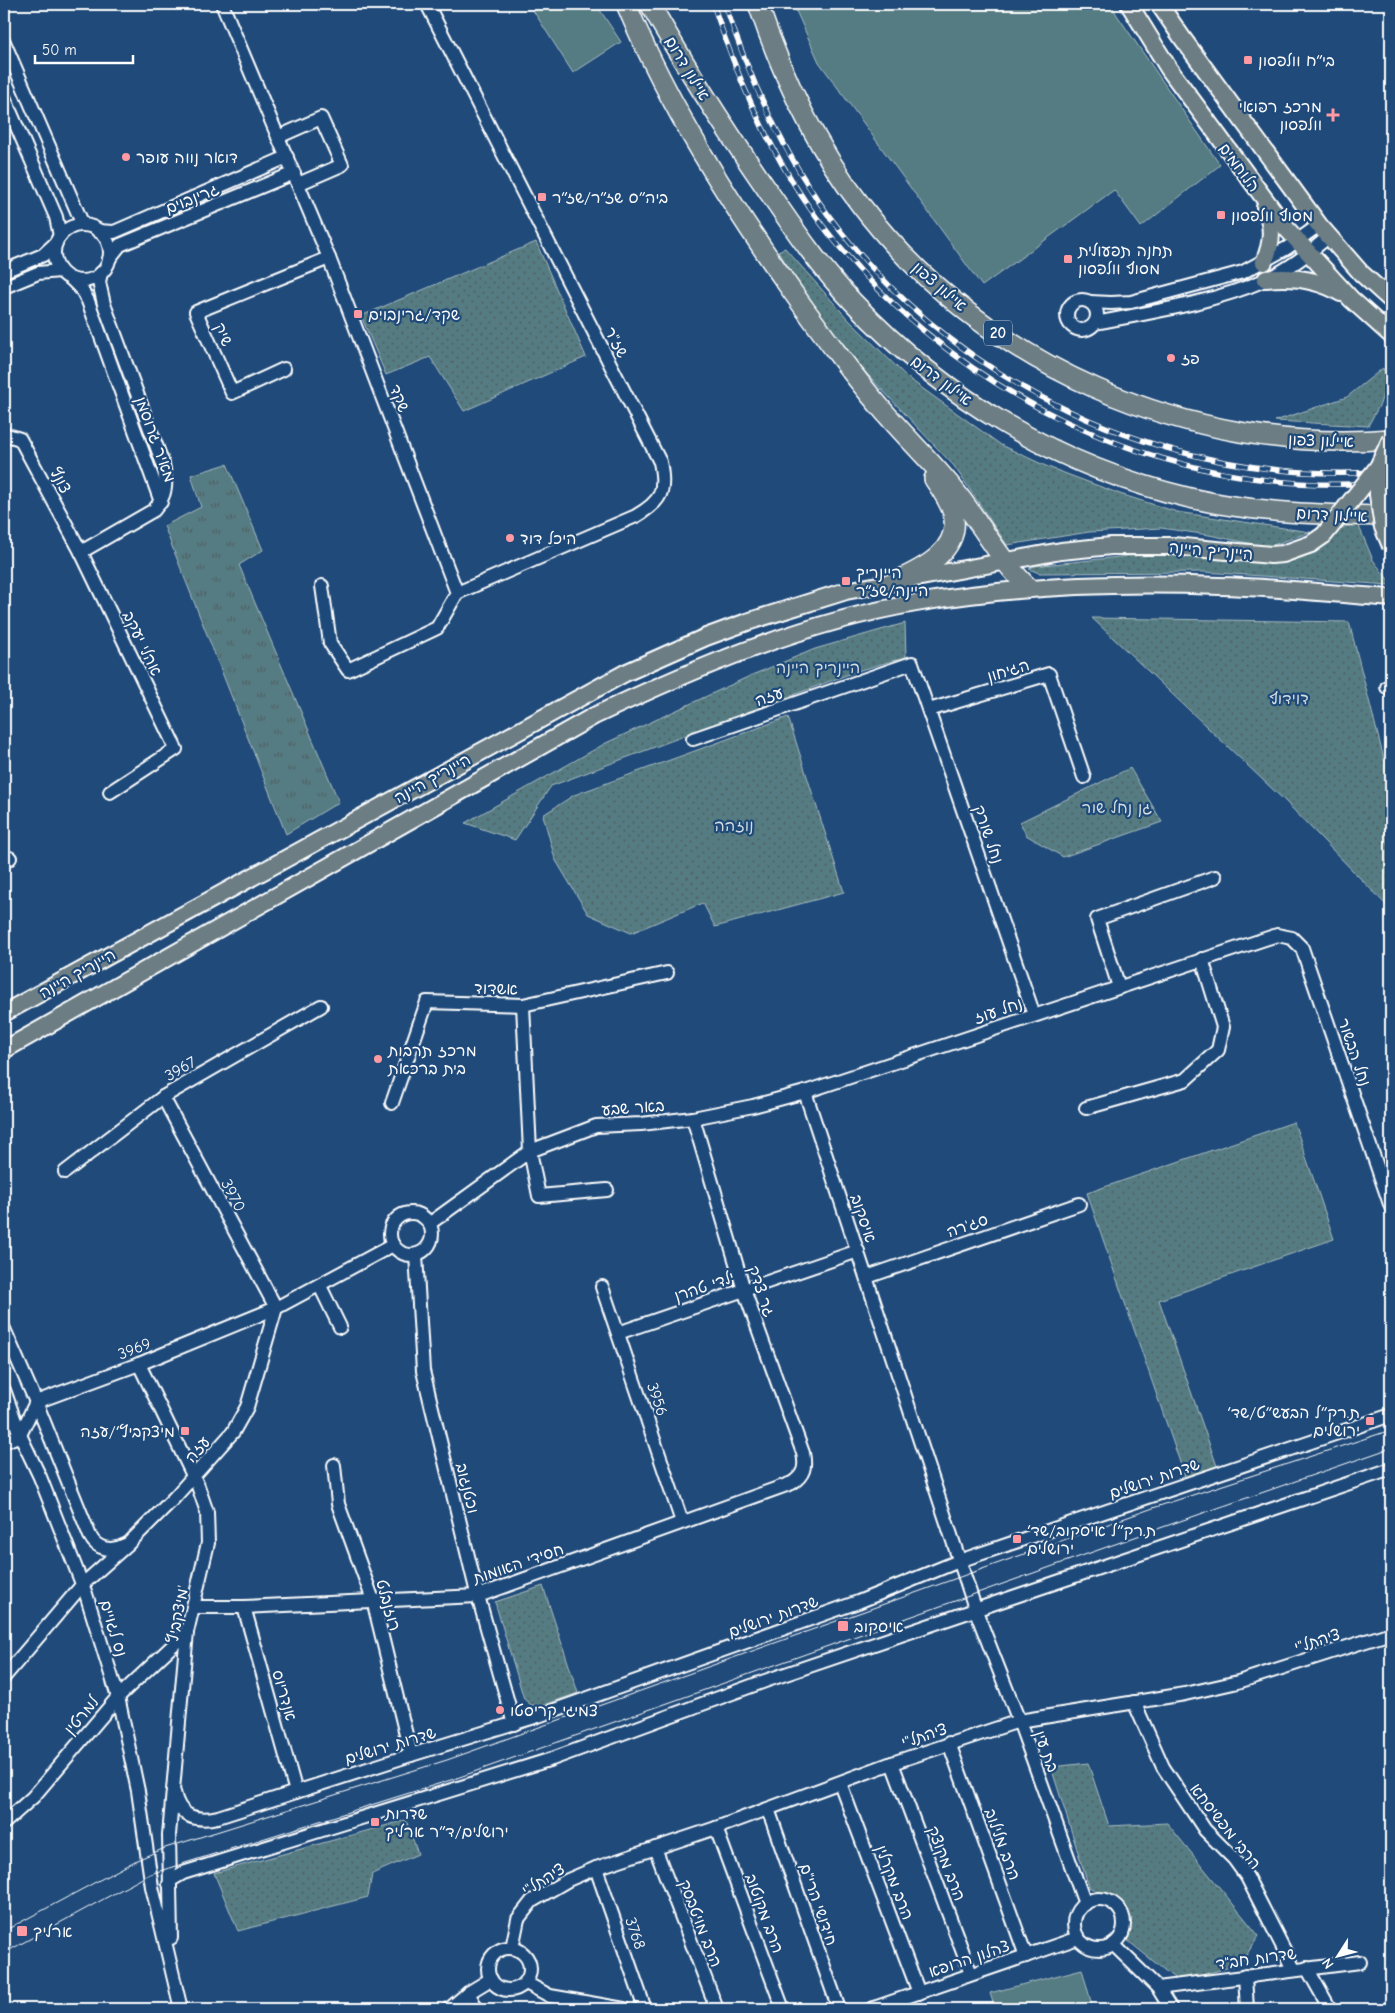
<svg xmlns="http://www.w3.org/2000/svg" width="1395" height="2013" font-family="'Comic Neue','Playpen Sans Hebrew',sans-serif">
<defs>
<pattern id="grass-tufts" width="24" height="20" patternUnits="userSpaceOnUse" patternTransform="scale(1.25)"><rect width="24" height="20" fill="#547b82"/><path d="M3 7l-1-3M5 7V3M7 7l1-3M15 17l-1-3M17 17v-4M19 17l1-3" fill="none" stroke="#506164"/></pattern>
<pattern id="park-dots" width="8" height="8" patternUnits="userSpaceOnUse" patternTransform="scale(1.25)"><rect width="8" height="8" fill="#547b82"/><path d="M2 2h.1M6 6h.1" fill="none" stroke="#506164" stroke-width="1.8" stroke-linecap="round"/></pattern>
</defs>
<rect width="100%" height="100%" fill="#1f4a7a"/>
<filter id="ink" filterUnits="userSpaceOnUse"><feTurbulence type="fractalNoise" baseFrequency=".02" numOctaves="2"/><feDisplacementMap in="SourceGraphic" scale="10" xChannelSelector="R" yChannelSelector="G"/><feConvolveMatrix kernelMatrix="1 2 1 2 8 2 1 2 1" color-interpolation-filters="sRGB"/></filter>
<g filter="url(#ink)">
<polygon fill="url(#grass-tufts)" stroke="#aabdc0" points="227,464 263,550 239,565 339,802 286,834 164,526 201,507 191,475"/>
<g fill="url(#park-dots)" stroke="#aabdc0">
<polygon points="536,242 586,357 464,411 430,357 386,375 361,316"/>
<polygon points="785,248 848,319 908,378 1001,445 1048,467 1120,494 1177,512 1310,532 1268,547 1209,535 1161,528 1089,532 1007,545 954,466 852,358 808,297 778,251"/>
<polygon points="1383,368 1388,379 1380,404 1368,426 1275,421 1347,397"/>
<polygon points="1358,524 1373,560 1390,582 1390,585 1204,572 1039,573 1029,569 1034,566 1129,556 1179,555 1289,562 1309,554 1327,544 1340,528"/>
<polygon points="1092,618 1349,622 1384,759 1391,758 1391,910 1284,800"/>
<polygon points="905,623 906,657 857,671 551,786 515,840 465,823 606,743 752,675 815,649"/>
<polygon points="788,717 844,892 715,927 703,903 631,933 588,914 555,859 543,815 574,795"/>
<polygon points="1130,768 1162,822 1063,857 1026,835 1020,822"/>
<polygon points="1294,1122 1334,1239 1159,1300 1217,1466 1185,1477 1087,1193"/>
<polygon points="543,1586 578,1693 541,1706 531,1705 524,1699 495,1602"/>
<polygon points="1088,1763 1109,1826 1167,1823 1259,1936 1240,1964 1179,1982 1127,1940 1127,1909 1089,1887 1051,1767"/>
<polygon points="406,1820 418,1854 372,1874 368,1897 238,1931 214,1873"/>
</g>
<g fill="#547b82" stroke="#aabdc0">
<polygon points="529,4 596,4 621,42 573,73"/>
<polygon points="793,4 1111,4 1117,15 1220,165 1141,227 1114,190 982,286 819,62"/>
<polygon points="1082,1969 1093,2009 995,2009 990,1993"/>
</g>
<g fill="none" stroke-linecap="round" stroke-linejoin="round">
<g stroke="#fff" stroke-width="16">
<g id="minor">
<polyline points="222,4 329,258 457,593 437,628 348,670 330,643 322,586"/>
<path d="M427,4l233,458c6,29 2,39 -24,54l-179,77"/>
<polyline points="4,42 83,225"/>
<polyline points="4,97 56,217 60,236"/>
<polyline points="278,137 321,118 342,165 298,184"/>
<circle cx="82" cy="253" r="28"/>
<polyline points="98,231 114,232 287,157"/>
<polyline points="109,259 120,245 294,173"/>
<polyline points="4,271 43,255 56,243"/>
<polyline points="71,279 82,290 88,301 161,502"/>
<polyline points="4,287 38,273 60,271"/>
<circle cx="1082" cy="315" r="15"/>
<polyline points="1090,302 1111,303 1131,302 1243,272 1287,248 1319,225"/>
<path d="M1095,323c57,-11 117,-20 170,-43 24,-11 44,-27 63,-43"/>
<polyline points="284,369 232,393 196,312 329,258"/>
<polyline points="4,434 20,439 81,552 176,749 110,792"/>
<path d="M81,552l73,-42c13,-15 13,-27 9,-46l-59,-160 -5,-22 2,-9"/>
<polyline points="1387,687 1391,686"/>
<polyline points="929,710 1049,674 1084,777"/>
<polyline points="693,739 912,663 1034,1015"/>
<polyline points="4,862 10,858"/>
<polyline points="1119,987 1097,919 1215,877"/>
<polyline points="523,1005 530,1151 539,1196 607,1190"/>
<polyline points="805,1092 976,1611 1019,1721 1085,1904"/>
<polyline points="392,1103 427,1002 523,1005 667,973"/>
<polyline points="1086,1108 1185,1080 1218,1050 1223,1027 1202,959"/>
<polyline points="65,1172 163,1097 321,1006"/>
<circle cx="411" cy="1234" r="21"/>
<polyline points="429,1224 530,1151 596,1126 641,1124 693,1118 753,1106 805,1092 1277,935 1292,938 1302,948 1391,1207"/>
<polyline points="416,1255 423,1371 476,1589 514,1724"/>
<polyline points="867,1277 1079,1204"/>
<polyline points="320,1286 340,1327"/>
<polyline points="602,1287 682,1522"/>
<path d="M4,1329l32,73 54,134c7,14 22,16 35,9"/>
<polyline points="618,1333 858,1251"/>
<polyline points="139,1364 198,1486 207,1512 208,1543 187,1632 169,1835 171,1938"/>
<polyline points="4,1390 20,1435 40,1477 86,1594 118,1697 138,1791 152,1887 181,2009"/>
<polyline points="20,1435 36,1402 139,1364 276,1308 163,1097"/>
<polyline points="4,1442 20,1435"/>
<polyline points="334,1465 338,1504 373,1600 411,1755"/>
<path d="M194,1607h50l234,-11 314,-113c12,-8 14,-16 11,-30l-59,-163 -51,-172"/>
<polyline points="244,1607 296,1792"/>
<polyline points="4,1677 83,1584 128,1544 174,1498 233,1432 247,1407 276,1308 393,1245"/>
<polyline points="1134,1702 1163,1767 1205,1830 1234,1859 1247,1877 1294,1969"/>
<polyline points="949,1743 1026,1956"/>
<polyline points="892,1763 971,1974"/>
<polyline points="840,1783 919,1993"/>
<path d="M174,1792c5,25 21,30 44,25l193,-62 127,-39 320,-114 101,-41 432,-146"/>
<polyline points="768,1809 839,2009"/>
<polyline points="4,1823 33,1797 118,1697 187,1632"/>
<polyline points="716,1828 783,2009"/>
<polyline points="655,1848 717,2009"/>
<polyline points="596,1868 645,2009"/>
<polyline points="169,1884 171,1880 183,1873 552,1759 765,1681 1391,1469"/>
<circle cx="1099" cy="1924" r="25"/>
<polyline points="1114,1945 1158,1988 1171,2009"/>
<circle cx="509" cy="1969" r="21"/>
<polyline points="512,1948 518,1919 532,1901 568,1880 596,1868 716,1828 892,1763 1019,1721 1185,1694 1238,1682 1391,1633"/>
<polyline points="1307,1968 1330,2009"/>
<polyline points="1245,1976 1247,2009"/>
<polyline points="526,1983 550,1996 624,2009"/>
<polyline points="1158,1988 1360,1962"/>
<polyline points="468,1993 477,2009"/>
<polyline points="449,2009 468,1993 491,1979"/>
<polyline points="871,2009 1078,1938"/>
</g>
</g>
<g stroke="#fff" stroke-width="20">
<g id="major">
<polyline points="1129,4 1169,69 1286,228 1351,299 1391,335"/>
<polyline points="1159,4 1183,39 1319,225 1361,273 1391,300"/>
<path d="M1264,262c9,-20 9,-36 1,-55"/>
<path d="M1266,279c27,-3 51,0 75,14"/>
<polyline points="4,1013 625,673 706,637 747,622 846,591 1061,551 1111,546 1173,546 1271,555 1283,554 1311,544 1324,535"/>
<path d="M4,1050l590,-334c101,-48 211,-94 322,-113 100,-17 202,-21 303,-17 57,1 115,8 172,12"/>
</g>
</g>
<g stroke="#fff" stroke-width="22">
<g id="highway">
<path d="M626,4c44,104 103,198 168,290 28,39 56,78 87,114 21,25 45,48 66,73 30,34 49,76 82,107"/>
<path d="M650,4c36,64 76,126 118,187 26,38 53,78 85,111 92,97 206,165 337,196 65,15 134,17 201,18"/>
<path d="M758,4c24,71 56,140 102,200 122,161 330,252 531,235"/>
<path d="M896,581c27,-12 66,-31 57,-68 -4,-12 -12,-24 -19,-34"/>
</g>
</g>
<use href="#minor" stroke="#1f4a7a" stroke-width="12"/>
<use href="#major" stroke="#6c7e84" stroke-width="16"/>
<use href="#highway" stroke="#6c7e84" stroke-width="19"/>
<g stroke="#fff" stroke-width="1">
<polyline points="4,1931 137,1860 165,1848 447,1760 1156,1507 1391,1430"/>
<polyline points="4,1953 150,1874 454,1779 1163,1527 1391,1448"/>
</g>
<g stroke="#fff" stroke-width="5.5">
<g id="rail">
<path d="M713,4c24,72 53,141 96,203 130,184 358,295 582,275"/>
<path d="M725,4c23,70 51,134 92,195 125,183 354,291 574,272"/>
</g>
</g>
<use href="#rail" stroke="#1f4a7a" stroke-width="4" stroke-dasharray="11" stroke-linecap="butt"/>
<g stroke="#fff" stroke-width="20" stroke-linecap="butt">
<g id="major-bridge">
<polyline points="1391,439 1378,467 1378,495 1383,527 1391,546"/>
<polyline points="1324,535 1378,467"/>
</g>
</g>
<use href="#major-bridge" stroke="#6c7e84" stroke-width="16"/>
</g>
</g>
<g fill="#ff9aa2" stroke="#1f4a7a" stroke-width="2">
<rect x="1243" y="55" width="10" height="10" rx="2.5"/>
<path d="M1330.5 107.5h5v5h5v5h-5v5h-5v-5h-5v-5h5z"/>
<circle cx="126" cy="157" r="5"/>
<rect x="537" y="192" width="10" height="10" rx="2.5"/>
<rect x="1216" y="210" width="10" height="10" rx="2.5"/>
<rect x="1063" y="254" width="10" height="10" rx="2.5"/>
<rect x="353" y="309" width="10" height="10" rx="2.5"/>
<circle cx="1171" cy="358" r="5"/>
<circle cx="510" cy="538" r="5"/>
<rect x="841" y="576" width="10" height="10" rx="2.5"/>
<circle cx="378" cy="1059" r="5"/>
<rect x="1365" y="1416" width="10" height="10" rx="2.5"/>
<rect x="180" y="1426" width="10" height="10" rx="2.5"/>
<rect x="1012" y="1534" width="10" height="10" rx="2.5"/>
<rect x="837" y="1620" width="12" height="12" rx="2.5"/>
<circle cx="500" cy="1710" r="5"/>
<rect x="370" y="1817" width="10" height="10" rx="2.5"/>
<rect x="16" y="1925" width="12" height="12" rx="2.5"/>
</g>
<g text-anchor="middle" stroke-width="4.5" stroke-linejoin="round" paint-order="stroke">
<rect fill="#1f4a7a" stroke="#bcc9d7" stroke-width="1" x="984" y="320.5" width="28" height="25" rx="4"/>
<g font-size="15" font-weight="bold" fill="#fff">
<text x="998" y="338">20</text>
</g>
<g font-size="16" fill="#fff" stroke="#1f4a7a" text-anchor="start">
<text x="1258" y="66">בי״ח וולפסון</text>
<text x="1322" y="112" text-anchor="end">מרכז רפואי<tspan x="1322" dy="18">וולפסון</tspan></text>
<text x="136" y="163">דואר נווה עופר</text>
<text x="552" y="203">ביה״ס שז״ר/שז״ר</text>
<text x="1231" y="221">מסוף וולפסון</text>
<text x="1078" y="256">תחנה תפעולית<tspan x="1078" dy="18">מסוף וולפסון</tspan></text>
<text x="368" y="320">שקד/גרינבוים</text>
<text x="1181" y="364">פז</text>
<text x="520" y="544">היכל דוד</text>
<text x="856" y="578">היינריך<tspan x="856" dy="18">היינה/שז״ר</tspan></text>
<text x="388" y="1056">מרכז תרבות<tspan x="388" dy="18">בית ברכאת</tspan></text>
<text x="1360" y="1418" text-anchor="end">ת.רק״ל הבעש״ט/שד׳<tspan x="1360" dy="18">ירושלים</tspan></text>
<text x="175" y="1437" text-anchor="end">מיצקביץ׳/עזה</text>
<text x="1027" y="1536">ת.רק״ל איסקוב/שד׳<tspan x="1027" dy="18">ירושלים</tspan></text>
<text x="854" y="1632">איסקוב</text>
<text x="510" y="1716">צמיגי קריסטו</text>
<text x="385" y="1819">שדרות<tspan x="385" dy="18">ירושלים/ד״ר ארליך</tspan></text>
<text x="33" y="1937">ארליך</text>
</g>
<g font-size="16" fill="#fff" stroke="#1f4a7a">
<text transform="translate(688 68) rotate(59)" y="6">איילון דרום</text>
<text transform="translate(1240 167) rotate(53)" y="6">הלוחמים</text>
<text transform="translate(192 198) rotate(-22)" y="6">גרינבוים</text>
<text transform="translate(940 286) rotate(41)" y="6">איילון צפון</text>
<text transform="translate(224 334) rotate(66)" y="6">שיק</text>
<text transform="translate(617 342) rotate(63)" y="6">שז"ר</text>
<text transform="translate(942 380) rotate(37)" y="6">איילון דרום</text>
<text transform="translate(400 398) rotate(69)" y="6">שקד</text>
<text transform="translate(156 439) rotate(70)" y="6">מאיר גרוסמן</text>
<text transform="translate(1321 440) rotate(2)" y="6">איילון צפון</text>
<text transform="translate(61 480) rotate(62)" y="6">צונץ</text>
<text transform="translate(1332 514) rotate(3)" y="6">איילון דרום</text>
<text transform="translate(1211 550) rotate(5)" y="6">היינריך היינה</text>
<text transform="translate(143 643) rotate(64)" y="6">אהלי יעקב</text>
<text transform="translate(1008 670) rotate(-17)" y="6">הגיחון</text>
<text transform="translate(769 696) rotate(-19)" y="6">עזה</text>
<text transform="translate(432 778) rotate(-29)" y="6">היינריך היינה</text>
<text transform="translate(989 834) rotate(71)" y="6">נחל שורק</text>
<text transform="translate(77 973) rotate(-29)" y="6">היינריך היינה</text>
<text transform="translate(496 988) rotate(1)" y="6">אשדוד</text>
<text transform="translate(998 1010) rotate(-19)" y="6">נחל עוז</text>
<text transform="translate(1355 1052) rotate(71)" y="6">נחל הבשור</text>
<text transform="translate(180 1068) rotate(-30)" y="6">3967</text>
<text transform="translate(633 1107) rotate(-4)" y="6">באר שבע</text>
<text transform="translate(234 1195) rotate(62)" y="6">3970</text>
<text transform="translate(864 1218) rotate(71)" y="6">איסקוב</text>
<text transform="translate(967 1225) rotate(-19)" y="6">סג'רה</text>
<text transform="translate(704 1286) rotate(-19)" y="6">ילדי טהרן</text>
<text transform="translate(762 1291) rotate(71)" y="6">גר צדק</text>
<text transform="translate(134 1348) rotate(-21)" y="6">3969</text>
<text transform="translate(658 1399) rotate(71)" y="6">3956</text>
<text transform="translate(197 1449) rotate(-49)" y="6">עזה</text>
<text transform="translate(1154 1478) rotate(-19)" y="6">שדרות ירושלים</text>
<text transform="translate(468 1488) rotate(76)" y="6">וכטנגוב</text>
<text transform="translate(518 1563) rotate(-19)" y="6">חסידי האומות</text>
<text transform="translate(389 1605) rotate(74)" y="6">רוזנבלט</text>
<text transform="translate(177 1614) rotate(-79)" y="6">מיצקביץ'</text>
<text transform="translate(773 1616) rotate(-20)" y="6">שדרות ירושלים</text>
<text transform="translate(114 1628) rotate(73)" y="6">נס לגויים</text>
<text transform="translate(1317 1640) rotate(-18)" y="6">ציהתל"י</text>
<text transform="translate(285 1695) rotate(74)" y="6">אנדריוס</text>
<text transform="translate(81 1715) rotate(-50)" y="6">למרטין</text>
<text transform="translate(924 1735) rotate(-19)" y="6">ציהתל"י</text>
<text transform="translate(390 1745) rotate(-17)" y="6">שדרות ירושלים</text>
<text transform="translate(1047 1751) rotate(70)" y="6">בת עין</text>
<text transform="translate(1226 1826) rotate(52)" y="6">הרבי מפשיסחא</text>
<text transform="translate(1003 1844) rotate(70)" y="6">הרב מלילוב</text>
<text transform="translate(947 1863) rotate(69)" y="6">הרב מקוצק</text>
<text transform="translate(543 1879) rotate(-32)" y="6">ציהתל"י</text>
<text transform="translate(895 1882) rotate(69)" y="6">הרב מקרלין</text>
<text transform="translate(819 1904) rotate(71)" y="6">חידושי הרי"ם</text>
<text transform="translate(765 1913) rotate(70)" y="6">הרב מקוטוב</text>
<text transform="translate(701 1923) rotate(69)" y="6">הרב מויטבסק</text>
<text transform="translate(636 1933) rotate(71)" y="6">3768</text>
<text transform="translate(969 1958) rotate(-19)" y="6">צהלון הרופא</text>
<text transform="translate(1256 1958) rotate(-8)" y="6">שדרות חב"ד</text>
</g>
<g font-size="16" fill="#d4dee0" stroke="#1f4a7a">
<text x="818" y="673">היינריך היינה</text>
<text x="1289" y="704">דוידוף</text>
<text x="1117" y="813">גן נחל שור</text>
<text x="734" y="831">נוזהה</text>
</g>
</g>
<rect width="1395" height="2013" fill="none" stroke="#1f4a7a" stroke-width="20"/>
<rect x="10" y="10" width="1375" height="1993" fill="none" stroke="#fff" stroke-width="2" filter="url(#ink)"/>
<g transform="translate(1338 1956) rotate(234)" stroke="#1f4a7a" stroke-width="4" paint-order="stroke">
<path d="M0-4L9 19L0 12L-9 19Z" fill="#ffffff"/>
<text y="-8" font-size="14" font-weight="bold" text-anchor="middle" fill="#ffffff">N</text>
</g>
<path d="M35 55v8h98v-8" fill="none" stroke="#ffffff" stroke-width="2.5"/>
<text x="42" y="55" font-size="15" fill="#ffffff" stroke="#1f4a7a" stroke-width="4" paint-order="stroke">50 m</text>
</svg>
